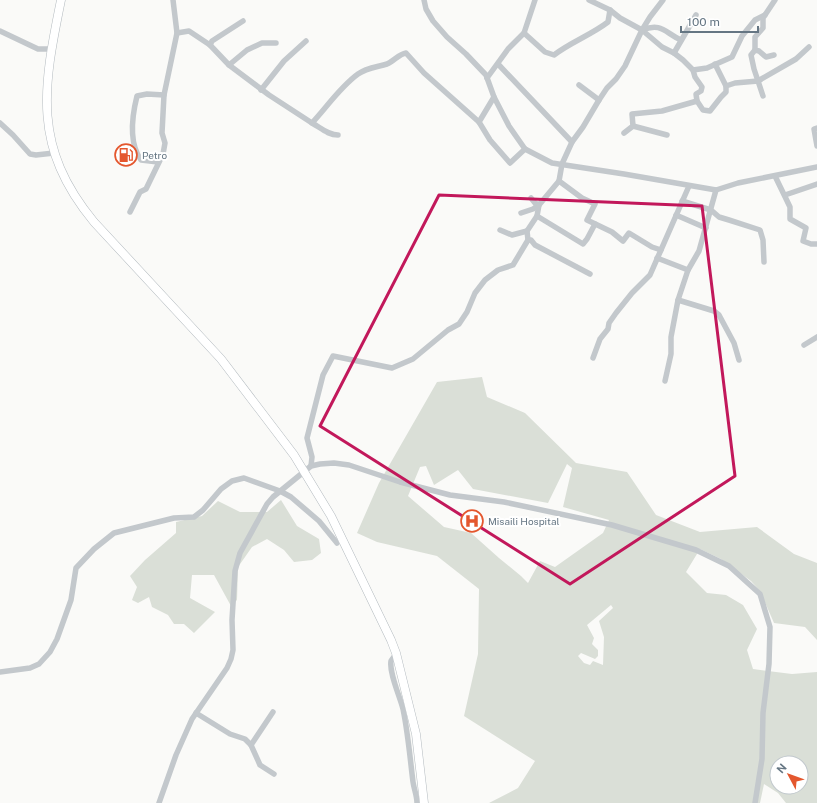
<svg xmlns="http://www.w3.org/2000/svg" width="817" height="803" font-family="'Public Sans',sans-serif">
<rect width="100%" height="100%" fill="#fafaf8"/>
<g fill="#dadfd7" fill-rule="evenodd">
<path d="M482,377l5,20 38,16 51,50 51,9 29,43 44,17 57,-5 37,27 23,9v77l-12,-13 -31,-4 -14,-32 -9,-10 -30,-22 -21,-10 -14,23 21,21 19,2 17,10 14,24 -10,21 6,19 39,5 25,-2v131h-31l-8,-10 -14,-9 -4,19h-271l29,-15 17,-27 -71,-45 14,-62 1,-65 -42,-33 -60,-14 -20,-9 22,-50 58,-101zM567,464l5,4 -9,39 46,13 -6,13 -48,34 -15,-6 -12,22 -7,-7 -22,-18 -28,-25 -27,-6 -36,-31 12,-29 6,-1 8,19 24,-15 15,19 75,14zM611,605l2,3 -14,13 5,16 -1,28 -10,-4 -3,4 -6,-2 -6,-7 3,-3 14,6 3,-3v-6l-6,-6 2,-6 -7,-13zM777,763h24v24h-24z"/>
<polygon points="281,500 297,526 319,539 321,553 312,560 294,562 284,550 267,539 252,547 238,567 237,600 231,606 214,575 192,575 190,598 215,612 194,633 184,624 174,624 168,615 152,607 149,597 138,603 132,600 137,587 130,576 145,560 176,533 176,522 202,516 218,501 240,512 267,512"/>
</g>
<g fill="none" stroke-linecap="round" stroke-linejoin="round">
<g stroke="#b3babf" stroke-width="9">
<path id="secondary" d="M61,0c-18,88 -29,147 33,222l127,137 73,96 37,61 60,124 5,13 20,81 8,69"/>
</g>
<g stroke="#c3c8cc" stroke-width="5.5">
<polyline points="424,0 426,9 433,21 447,37 466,54 486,75 494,97 509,126 525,149 552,163 624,174 716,190 738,183 817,167"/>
<polyline points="589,0 610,10 620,18 642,30 662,47 674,53 683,60 693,70 707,68 732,57 742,36 755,20 765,15 775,0"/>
<polyline points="765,15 763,18 763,28 755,37 755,50 759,51 766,57 774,55"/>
<path d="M642,30c20,-8 23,3 39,10"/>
<polyline points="0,31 38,49 51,49"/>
<path d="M177,33l12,-2 21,14 19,20 40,30 43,28c15,-16 28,-36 46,-49 8,-6 19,-7 29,-10 7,-3 12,-10 19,-11l18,20 55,49"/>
<path d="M524,33l21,19 9,3c17,-13 37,-20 54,-33l2,-12"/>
<polyline points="210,45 212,41 243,21"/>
<polyline points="755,50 751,55 754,69 763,96"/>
<polyline points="674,53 696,15"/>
<polyline points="498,64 572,142"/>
<polyline points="715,64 726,86"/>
<polyline points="229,65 247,50 262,43 276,43"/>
<polyline points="693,70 695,77 702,87 701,91 696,94 697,101"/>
<polyline points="487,78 508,49 524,33 535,0"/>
<polyline points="579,85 599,100"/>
<polyline points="261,90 284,61 306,41"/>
<polyline points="494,97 479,122 490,140 510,163 525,149"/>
<polyline points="0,123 13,135 30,154 36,155 54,153"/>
<path d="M312,123c9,5 16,12 26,12"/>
<polyline points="633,126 667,135"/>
<polyline points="817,128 814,129 817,146"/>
<polyline points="624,133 633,126 632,114 662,111 697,101 703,110 710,111 721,97 726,92 726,86 735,83 758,81 796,59 809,47"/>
<path d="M158,162l-17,-2c-13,-18 -9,-44 -4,-64l10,-2 17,1"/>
<polyline points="775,176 790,207 790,219 806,228 803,241 811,244 817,244"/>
<polyline points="559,181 582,198 595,204 587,220 612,232 623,241 629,233 652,247 661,250"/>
<polyline points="785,195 817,184"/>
<polyline points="682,201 711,210 719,217 729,220 760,230 763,240 764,262"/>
<polyline points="130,212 140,192 146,189 163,154 165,143 162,133 164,95 177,33 173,0"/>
<polyline points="521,213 533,209 539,205 535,203 531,198"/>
<polyline points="676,215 706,228"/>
<polyline points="537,216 583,244 587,239 595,224"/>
<polyline points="500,230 512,235 527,231"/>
<polyline points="528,240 531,240 535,245 590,274"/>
<polyline points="657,258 688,270"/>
<polyline points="678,300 714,311 719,315 734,343 739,360"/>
<polyline points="804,345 817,337"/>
<polyline points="593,358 600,339 608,329 609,323 616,313 632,293 650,275 689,186"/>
<polyline points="665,381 671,354 671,337 678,300 688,270 699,251 716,190"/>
<polyline points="311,466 312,457 307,438 323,375 333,356 392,368 413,359 448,330 459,324 467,312 475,293 485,280 498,270 513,265 528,240 527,231 537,216 539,205 559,181 562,164 572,142 583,127 599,100 607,88 616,79 625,66 642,30 650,17 663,0"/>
<path d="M396,653c-1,3 -4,6 -5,8 -2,12 9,36 12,48 5,24 7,49 10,73 1,7 4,14 4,21"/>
<polyline points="0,672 30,668 39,664 50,652 57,639 71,600 76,568 94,549 114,533 174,518 194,517 203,510 221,489 232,481 244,478 280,491 291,497 319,521 337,543"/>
<polyline points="196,713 230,734 245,739 251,745 260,765 274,774"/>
<polyline points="251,745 273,712"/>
<polyline points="159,803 176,755 192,719 227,668 231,659 233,650 232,620 235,571 240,553 267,504 273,497 311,466 320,464 334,463 349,465 400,482 450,495 504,502 612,525 696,550 729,566 760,594 770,627 769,664 763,713 762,759 755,803"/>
</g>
<use href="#secondary" stroke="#fff" stroke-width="8"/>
</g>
<path fill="none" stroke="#c2185b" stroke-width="3" stroke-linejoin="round" d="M439,195l263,11 33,270 -165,108 -250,-158z"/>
<defs>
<g id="fuel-ring" transform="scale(1.15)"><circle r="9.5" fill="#fff" stroke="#e4572e" stroke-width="1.5"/><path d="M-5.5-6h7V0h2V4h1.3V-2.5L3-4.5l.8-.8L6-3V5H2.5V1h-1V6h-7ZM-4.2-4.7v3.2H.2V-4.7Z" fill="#e4572e"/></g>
<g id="hospital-ring" transform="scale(1.15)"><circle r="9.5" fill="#fff" stroke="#e4572e" stroke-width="1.5"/><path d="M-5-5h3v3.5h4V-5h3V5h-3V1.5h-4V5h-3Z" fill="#e4572e"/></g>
</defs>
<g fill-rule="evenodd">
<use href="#fuel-ring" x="126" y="155"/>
<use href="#hospital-ring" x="472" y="521"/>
</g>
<g text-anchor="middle" stroke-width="4" stroke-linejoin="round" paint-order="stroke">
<g font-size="10" fill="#657683" stroke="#fff" text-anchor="start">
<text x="142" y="159">Petro</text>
<text x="488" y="525">Misaili Hospital</text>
</g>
</g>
<g transform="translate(789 775) rotate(311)"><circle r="19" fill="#ffffff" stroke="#c1c8cd"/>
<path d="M0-3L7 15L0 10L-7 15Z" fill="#e4572e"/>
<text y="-6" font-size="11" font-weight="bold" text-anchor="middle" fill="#657683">N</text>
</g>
<path d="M681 26v6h77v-6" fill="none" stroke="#657683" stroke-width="2"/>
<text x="687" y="26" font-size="12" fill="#657683" stroke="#ffffff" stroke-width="3" paint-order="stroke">100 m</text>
</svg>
